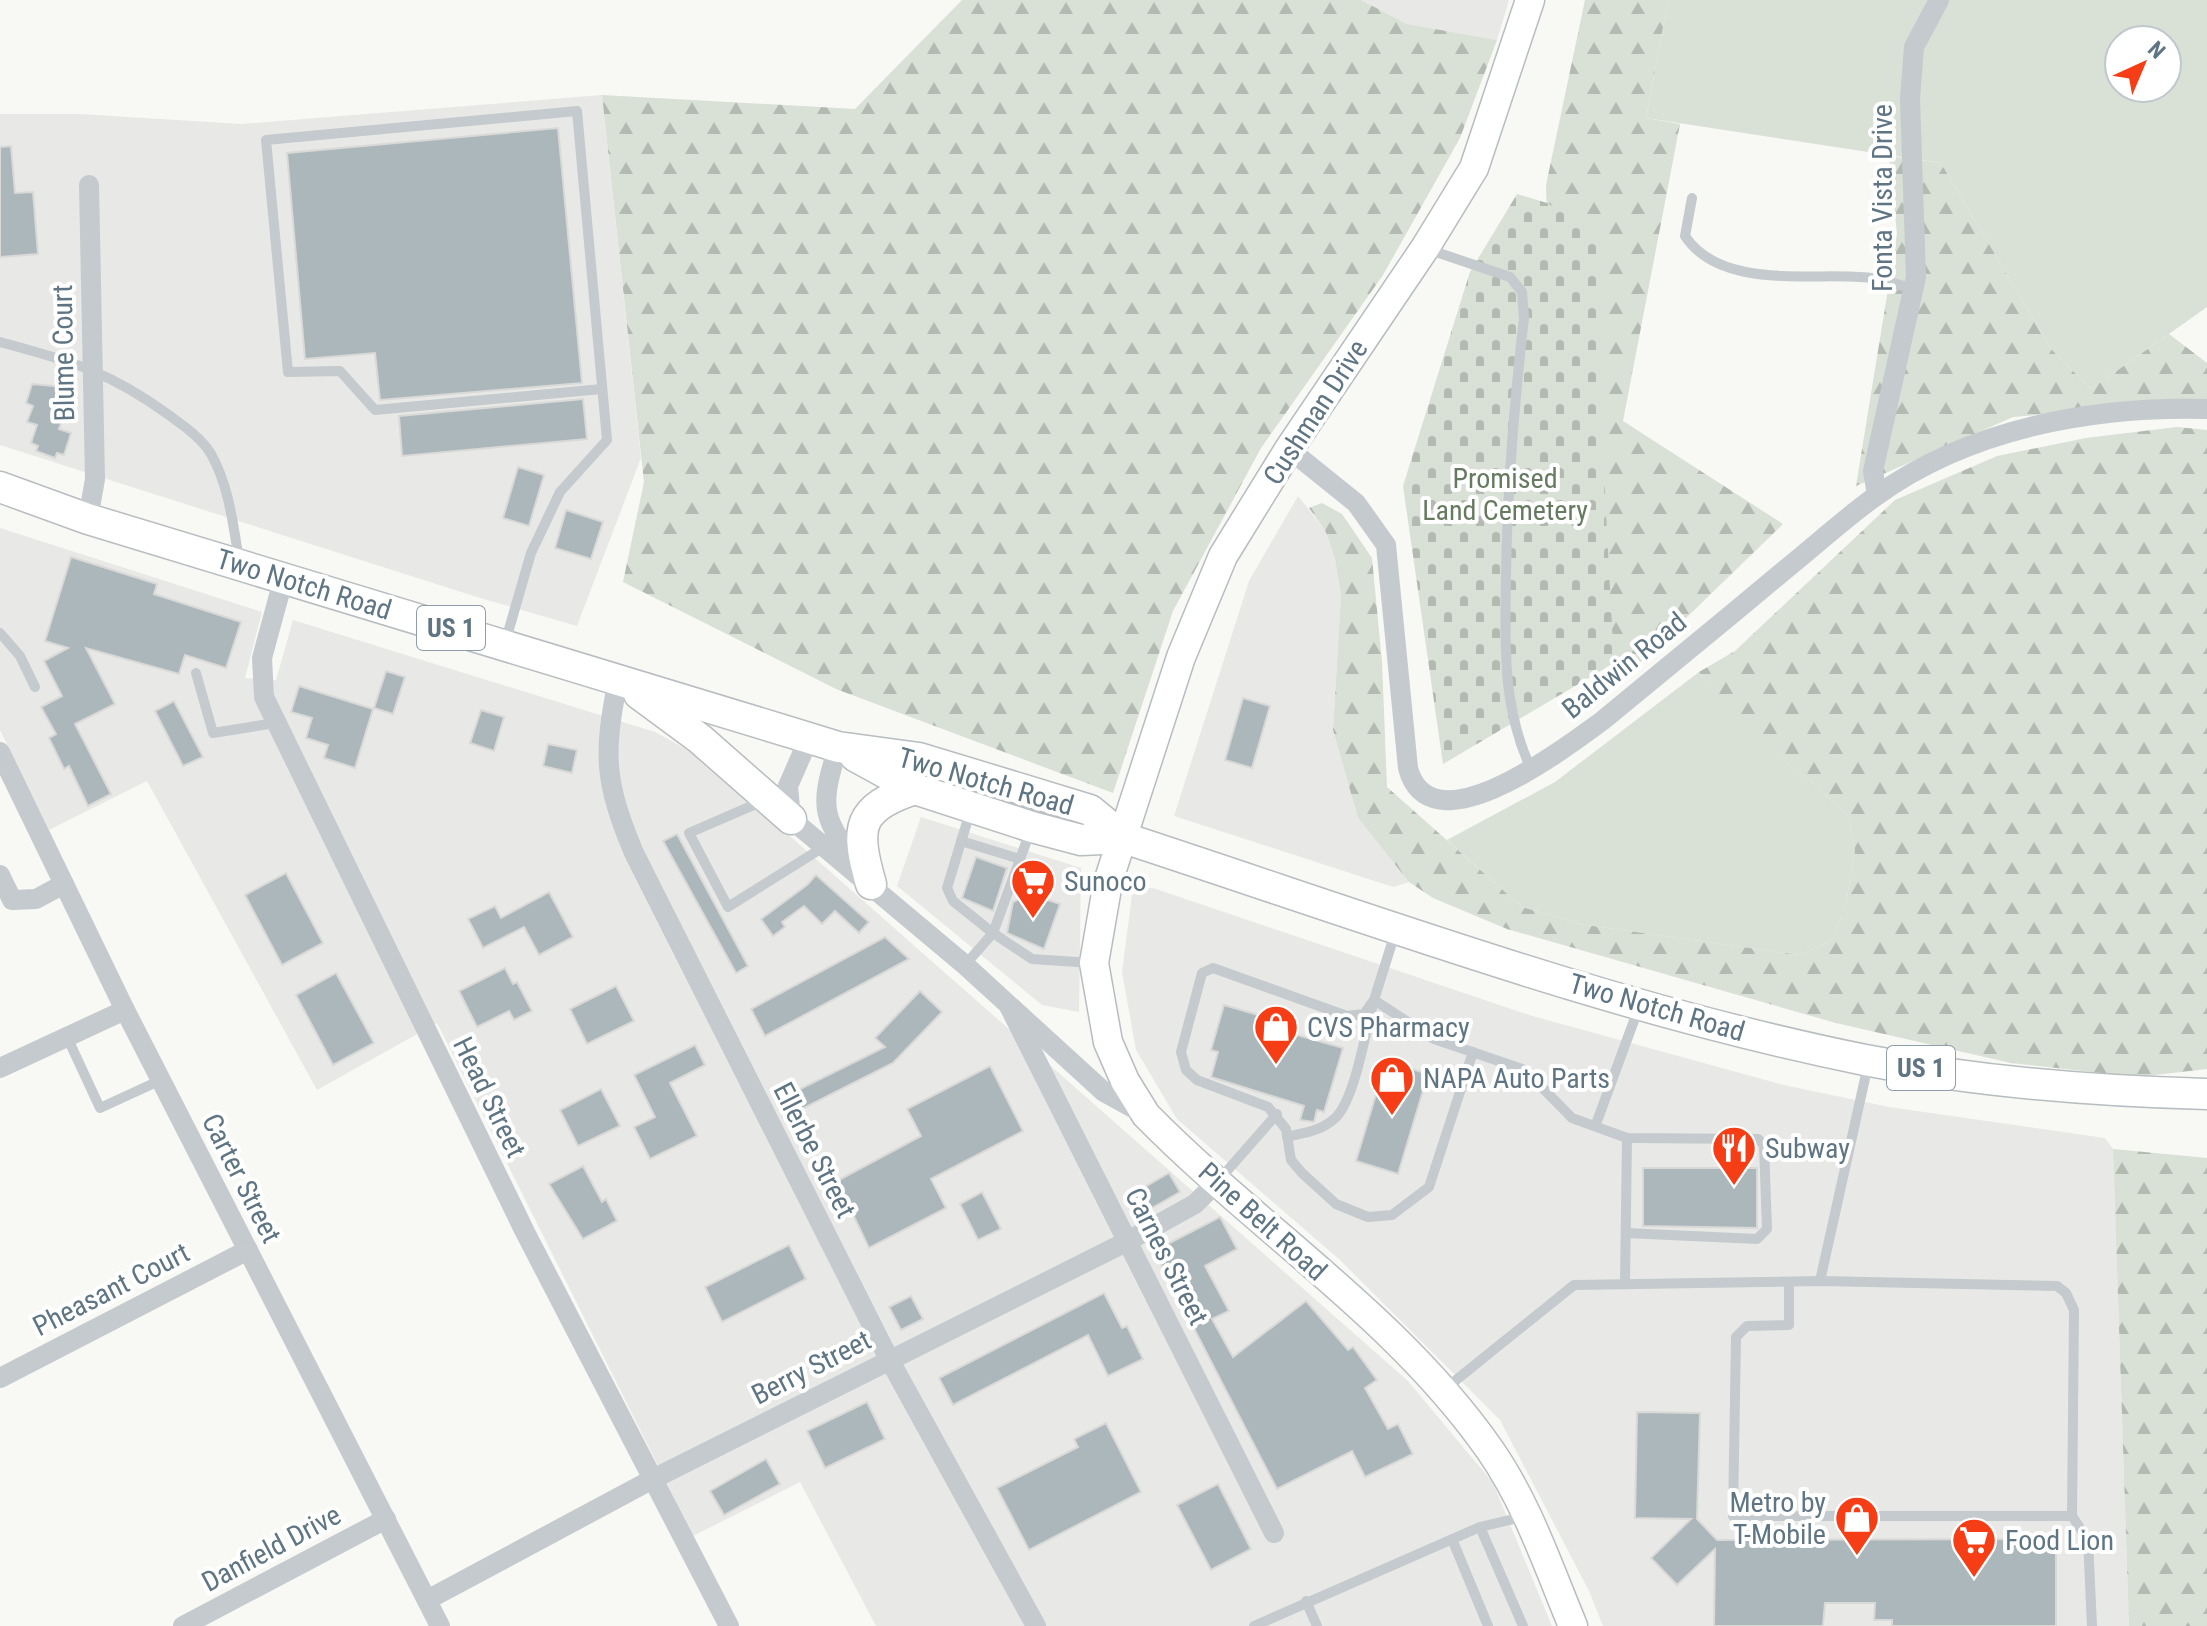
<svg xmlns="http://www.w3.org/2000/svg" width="2207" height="1626" font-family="'Roboto Condensed',sans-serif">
<defs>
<pattern id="forest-firs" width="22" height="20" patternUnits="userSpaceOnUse" patternTransform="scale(2)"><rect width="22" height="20" fill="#d9e0d5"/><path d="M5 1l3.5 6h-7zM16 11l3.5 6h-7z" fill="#b3bab2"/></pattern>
<pattern id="cemetery-stones" width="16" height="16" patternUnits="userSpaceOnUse" patternTransform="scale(2)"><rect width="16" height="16" fill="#d9e0d5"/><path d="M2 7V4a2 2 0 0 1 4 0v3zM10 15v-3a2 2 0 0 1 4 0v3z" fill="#b3bab2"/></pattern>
</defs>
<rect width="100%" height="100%" fill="#f8f8f4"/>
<g fill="#e8e9e7">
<polygon points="1361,0 1509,0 1497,40 1407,24"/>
<polygon points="602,95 641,458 577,626 477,597 0,445 0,114 80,114 241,124"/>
<polygon points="1298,496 1325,530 1335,559 1341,595 1333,730 1358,818 1409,882 1393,887 1174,816 1249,581"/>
<polygon points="0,528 262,612 245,678 276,680 293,620 655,732 686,749 740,792 1408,1381 1493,1483 1552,1626 876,1626 800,1482 693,1536 437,1023 317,1090 147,781 49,830 0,730"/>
<polygon points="921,817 1081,868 1079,1012 1042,1005 897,886"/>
<polygon points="1142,888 1153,888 1529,1015 1784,1085 1889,1107 2105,1138 2113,1149 2129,1626 1603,1626 1589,1591 1500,1420 1340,1260 1177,1119 1136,1050 1122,972 1132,895"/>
</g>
<g fill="#d9e0d5" fill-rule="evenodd">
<path d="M1668,0h539v307l-116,82 -40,-40 -110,-186 -295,-45zM2119,40h48v48h-48z"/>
<polygon points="1699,672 1744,730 1809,779 1849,817 1855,850 1846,903 1833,940 1799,955 1579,924 1522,907 1447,840 1555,782"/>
</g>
<g fill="url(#forest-firs)">
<polygon points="962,0 1361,0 1407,24 1497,40 1460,138 1383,275 1261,448 1173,611 1113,793 836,689 623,582 644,482 602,95 855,109"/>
<polygon points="1585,0 1668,0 1646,118 1680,124 1623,421 1783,524 1624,678 1607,653 1549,279 1546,185"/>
<polygon points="1889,156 1941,163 2051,349 2091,389 2169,334 2207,363 2207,400 2013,417 1856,486 1897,234"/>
<polygon points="2177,427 2207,430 2207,1069 2137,1077 2011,1063 1836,1023 1507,929 1433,898 1409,882 1358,818 1333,730 1341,595 1335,559 1325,530 1309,508 1322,503 1342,514 1372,558 1382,662 1387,787 1522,907 1579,924 1799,955 1833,940 1846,903 1855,850 1849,817 1809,779 1743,730 1699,672 1735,651 1895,500 1997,456 2086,438"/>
<polygon points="2113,1149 2207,1158 2207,1626 2129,1626"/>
</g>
<polygon fill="url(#cemetery-stones)" points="1517,194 1547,203 1602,234 1602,440 1614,663 1443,764 1403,486 1470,272"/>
<g fill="#acb7bc" stroke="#d9d9d7" stroke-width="2">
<polygon points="558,128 582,383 380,400 375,353 305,359 287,153"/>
<polygon points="11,146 15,193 33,192 38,254 0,257 0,147"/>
<polygon points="32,384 64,387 65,411 59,429 71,433 64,455 57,453 55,458 36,451 38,446 31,443 37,425 27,422 33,406 26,403"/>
<polygon points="583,399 587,439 402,456 399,416"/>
<polygon points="518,467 544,475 529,526 503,518"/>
<polygon points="566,510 603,522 591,559 555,548"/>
<polygon points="71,557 157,584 154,594 241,622 226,668 185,655 179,674 86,648 115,704 75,724 111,794 88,806 69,766 64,769 49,738 56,734 41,707 62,696 44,661 68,648 45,641"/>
<polygon points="386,671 405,677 393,714 374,708"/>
<polygon points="299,686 373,709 355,768 324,758 328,745 306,738 312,718 291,712"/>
<polygon points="1243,698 1270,706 1252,768 1225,760"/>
<polygon points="174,701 203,757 183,766 155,711"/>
<polygon points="481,710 504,717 494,751 470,743"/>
<polygon points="548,744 577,750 572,773 543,766"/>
<polygon points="677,834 748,966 736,973 663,841"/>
<polygon points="976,857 1007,868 993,911 962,898"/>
<polygon points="286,873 323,943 282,965 245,895"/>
<polygon points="816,875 869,922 859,933 835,911 822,924 804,906 782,922 785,927 773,936 761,919 807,885"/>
<polygon points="549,892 573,937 539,955 524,927 483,948 468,919 495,906 501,918"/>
<polygon points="1030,894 1060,904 1044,949 1007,933 1013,902"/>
<polygon points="885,937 909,959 765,1036 751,1009"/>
<polygon points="505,968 513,984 517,982 532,1011 514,1020 509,1011 477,1027 459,991"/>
<polygon points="336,973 374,1043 333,1065 296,995"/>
<polygon points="616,986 634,1021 587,1044 570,1009"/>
<polygon points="920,991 942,1012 893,1063 796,1112 788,1095 885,1047 875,1038"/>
<polygon points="1224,1005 1265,1017 1262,1025 1343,1048 1324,1112 1317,1110 1314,1122 1300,1120 1304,1106 1211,1077 1218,1052 1211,1050"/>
<polygon points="695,1045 705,1065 670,1083 697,1136 650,1159 634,1127 655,1117 634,1075"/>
<polygon points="1386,1061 1428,1074 1398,1174 1356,1161"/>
<polygon points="990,1066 1023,1131 931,1179 946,1208 869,1248 837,1181 921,1136 907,1109"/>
<polygon points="601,1089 620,1126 578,1146 560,1110"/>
<polygon points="583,1166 602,1202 606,1199 617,1221 583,1239 549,1184"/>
<polygon points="1643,1168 1757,1168 1757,1228 1643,1226"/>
<polygon points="1169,1173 1180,1192 1143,1213 1133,1194"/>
<polygon points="982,1192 1001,1229 978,1240 960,1204"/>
<polygon points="1220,1217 1237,1249 1205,1266 1229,1311 1212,1319 1233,1357 1306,1301 1348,1350 1353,1347 1377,1380 1365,1388 1388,1429 1398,1424 1413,1454 1365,1477 1352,1451 1277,1489 1154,1251"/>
<polygon points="789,1245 806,1279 722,1322 705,1287"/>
<polygon points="1104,1293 1122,1328 1127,1326 1143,1359 1108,1376 1088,1335 953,1405 939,1378"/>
<polygon points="911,1296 923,1319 901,1330 889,1307"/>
<polygon points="867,1402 885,1439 825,1468 807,1431"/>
<polygon points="1637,1412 1700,1413 1697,1519 1717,1540 2056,1539 2056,1626 1892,1626 1892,1620 1874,1620 1875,1603 1825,1603 1823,1626 1714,1626 1715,1549 1677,1585 1651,1558 1691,1519 1635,1518"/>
<polygon points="1106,1423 1141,1492 1029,1550 997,1488 1078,1447 1074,1439"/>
<polygon points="766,1459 780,1484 724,1515 710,1491"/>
<polygon points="1218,1484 1251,1549 1211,1570 1177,1505"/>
</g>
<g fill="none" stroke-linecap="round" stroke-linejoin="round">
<g stroke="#b6bdc2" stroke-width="31">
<path id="secondary" d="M1530,0l-56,168 -49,80 -136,201 -66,107 -42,101 -73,225 -14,81 14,79 17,39 21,34c112,114 252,203 344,335 37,53 58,116 83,176"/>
</g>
<g stroke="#b7bdc0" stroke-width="33">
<g id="primary">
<path d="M0,487l88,32 721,219 29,9 81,11 171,52 34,28c245,80 488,171 741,222 113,22 227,31 342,34"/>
<polyline points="639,694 700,739 791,819"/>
<polyline points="855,756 915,789 1032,827 1081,840 1124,838"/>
<path d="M871,884c-16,-56 -15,-76 44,-95"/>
</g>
</g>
<g stroke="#c4cacd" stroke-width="10">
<path d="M1692,198l-7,38c37,56 133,35 186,42 14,2 29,7 42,11"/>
<path d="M1427,249l83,28 12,15 2,26c-10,87 -17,172 -18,260 -1,67 -4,129 25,191"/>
<path d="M0,342c69,19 107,28 166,71 15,11 36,25 45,41 18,32 22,70 28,106"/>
<polyline points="0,633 20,656 35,687"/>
<polyline points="505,643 531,553 560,492 607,440 577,111 266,140 288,372 340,371 375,410 602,389"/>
<polyline points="196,673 213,733 275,723"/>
<polyline points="765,800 689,833 728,907 822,848"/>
<polyline points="971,809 947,888 953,901 993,933 1031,829"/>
<polyline points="961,841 1020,859"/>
<polyline points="1396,930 1374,1000 1364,1014 1347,1016 1213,968 1202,973 1181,1052 1186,1070 1197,1080 1268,1107 1286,1129 1291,1160 1302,1173 1336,1204 1368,1217 1392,1215 1429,1187 1473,1052"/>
<polyline points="965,965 993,933 1032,959 1092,963"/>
<polyline points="67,1037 100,1108 161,1080"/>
<polyline points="1596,1124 1639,1007"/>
<path d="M1287,1137c16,-4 34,-6 47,-18 21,-17 32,-91 40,-119l60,39 91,31 47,48 55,20 131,1 6,6 3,84 -10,10 -131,-6"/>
<polyline points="1219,1180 1277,1114"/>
<polyline points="1820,1281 1868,1065"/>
<polyline points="1625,1282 1627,1138"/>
<polyline points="1789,1282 1789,1325 1747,1326 1736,1337 1733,1516 2072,1516"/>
<polyline points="1445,1389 1574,1285 1820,1281 2057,1286 2066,1293 2074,1310 2072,1516 2088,1540 2092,1626"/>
<polyline points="1480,1527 1523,1626"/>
<polyline points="1452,1539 1488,1626"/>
<polyline points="1306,1601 1317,1626"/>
<polyline points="1254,1626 1480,1527 1526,1516"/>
</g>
<g stroke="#c4cacd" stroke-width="20">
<path d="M1289,449l67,54 30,42 22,223c22,84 157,-20 194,-47 62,-51 123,-101 184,-152 30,-24 59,-51 90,-73 94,-68 218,-90 331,-87"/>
<polyline points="1877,495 1873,471 1916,277 1910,99 1914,47 1939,0"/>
<polyline points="88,519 95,479 89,185"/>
<polyline points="284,577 262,658 264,697 525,1232 729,1626"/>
<path d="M618,680c-15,75 -14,101 16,173l255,506 147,267"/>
<polyline points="809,738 788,786 791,819 965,965 1104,1092 1144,1114"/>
<path d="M838,747c-20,64 -16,70 24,124"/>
<polyline points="0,752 125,1010 440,1626"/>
<polyline points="0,875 12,900 36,899 64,884"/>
<polyline points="1009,1006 1274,1533"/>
<polyline points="0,1068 125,1010"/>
<polyline points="0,1378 248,1250"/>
<polyline points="427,1600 651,1480 1128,1241 1195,1204 1218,1181"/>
<polyline points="183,1626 386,1519"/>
</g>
<use href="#secondary" stroke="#fff" stroke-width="28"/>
<use href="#primary" stroke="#fff" stroke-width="30"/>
</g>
<defs>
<g id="supermarket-pin" transform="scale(2.3)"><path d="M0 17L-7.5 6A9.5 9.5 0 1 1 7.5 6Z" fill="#f63e16" stroke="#fff"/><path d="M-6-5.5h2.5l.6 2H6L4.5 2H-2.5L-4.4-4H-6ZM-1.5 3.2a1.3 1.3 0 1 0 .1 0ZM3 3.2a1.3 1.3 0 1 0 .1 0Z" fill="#fff"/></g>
<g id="shop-pin" transform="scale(2.3)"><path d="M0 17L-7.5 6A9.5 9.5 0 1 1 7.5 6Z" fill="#f63e16" stroke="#fff"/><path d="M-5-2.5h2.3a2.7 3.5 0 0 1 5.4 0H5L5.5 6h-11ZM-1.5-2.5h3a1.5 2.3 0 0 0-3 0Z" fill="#fff"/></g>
<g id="restaurant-pin" transform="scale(2.3)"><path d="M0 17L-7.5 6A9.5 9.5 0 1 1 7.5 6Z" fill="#f63e16" stroke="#fff"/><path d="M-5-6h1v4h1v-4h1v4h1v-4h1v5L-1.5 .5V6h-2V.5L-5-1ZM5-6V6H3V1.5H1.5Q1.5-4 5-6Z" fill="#fff"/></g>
</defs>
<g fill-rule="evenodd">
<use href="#supermarket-pin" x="1033" y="881"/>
<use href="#shop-pin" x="1276" y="1027"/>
<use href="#shop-pin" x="1392" y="1078"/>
<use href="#restaurant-pin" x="1734" y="1148"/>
<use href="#shop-pin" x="1857" y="1518"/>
<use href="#supermarket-pin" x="1974" y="1540"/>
</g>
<g text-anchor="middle" stroke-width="8" stroke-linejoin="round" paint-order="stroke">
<g fill="#fff" stroke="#8f9ea8" stroke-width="2">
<rect x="417" y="606" width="68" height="44" rx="6"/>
<rect x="1887" y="1046" width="68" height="44" rx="6"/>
</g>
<g font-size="26" font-weight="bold" fill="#5f7583">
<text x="451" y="637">US 1</text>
<text x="1921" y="1077">US 1</text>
</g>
<g font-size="28" fill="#5f7583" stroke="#fff">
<text transform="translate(1882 198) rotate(-90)" y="10">Fonta Vista Drive</text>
<text transform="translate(63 353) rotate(-91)" y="10">Blume Court</text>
<text transform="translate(1315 412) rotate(-57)" y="10">Cushman Drive</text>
<text transform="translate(304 584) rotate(17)" y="10">Two Notch Road</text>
<text transform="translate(1624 665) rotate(-39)" y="10">Baldwin Road</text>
<text transform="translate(986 781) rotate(16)" y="10">Two Notch Road</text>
<text transform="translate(1657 1007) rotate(16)" y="10">Two Notch Road</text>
<text transform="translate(490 1097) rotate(64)" y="10">Head Street</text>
<text transform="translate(815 1150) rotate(63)" y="10">Ellerbe Street</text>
<text transform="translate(242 1178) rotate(63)" y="10">Carter Street</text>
<text transform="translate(1263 1221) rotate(42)" y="10">Pine Belt Road</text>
<text transform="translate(1167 1256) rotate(63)" y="10">Carnes Street</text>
<text transform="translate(111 1289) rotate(-27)" y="10">Pheasant Court</text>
<text transform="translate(811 1367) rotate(-27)" y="10">Berry Street</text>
<text transform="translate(271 1548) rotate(-28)" y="10">Danfield Drive</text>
</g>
<g font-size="28" fill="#667a5f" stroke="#fff">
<text x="1505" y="488">Promised<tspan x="1505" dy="32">Land Cemetery</tspan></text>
</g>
<g font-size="28" fill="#5f7583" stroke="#fff" text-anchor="start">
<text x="1064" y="891">Sunoco</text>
<text x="1307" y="1037">CVS Pharmacy</text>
<text x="1423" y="1088">NAPA Auto Parts</text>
<text x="1765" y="1158">Subway</text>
<text x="1826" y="1512" text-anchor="end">Metro by<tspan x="1826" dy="32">T-Mobile</tspan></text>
<text x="2005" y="1550">Food Lion</text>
</g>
</g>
<g transform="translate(2143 64) rotate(44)"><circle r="38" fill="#ffffff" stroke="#bfc8cd" stroke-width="2"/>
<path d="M0-6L14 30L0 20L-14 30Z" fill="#f63e16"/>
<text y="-12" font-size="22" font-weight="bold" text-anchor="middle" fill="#5f7583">N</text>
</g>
</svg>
